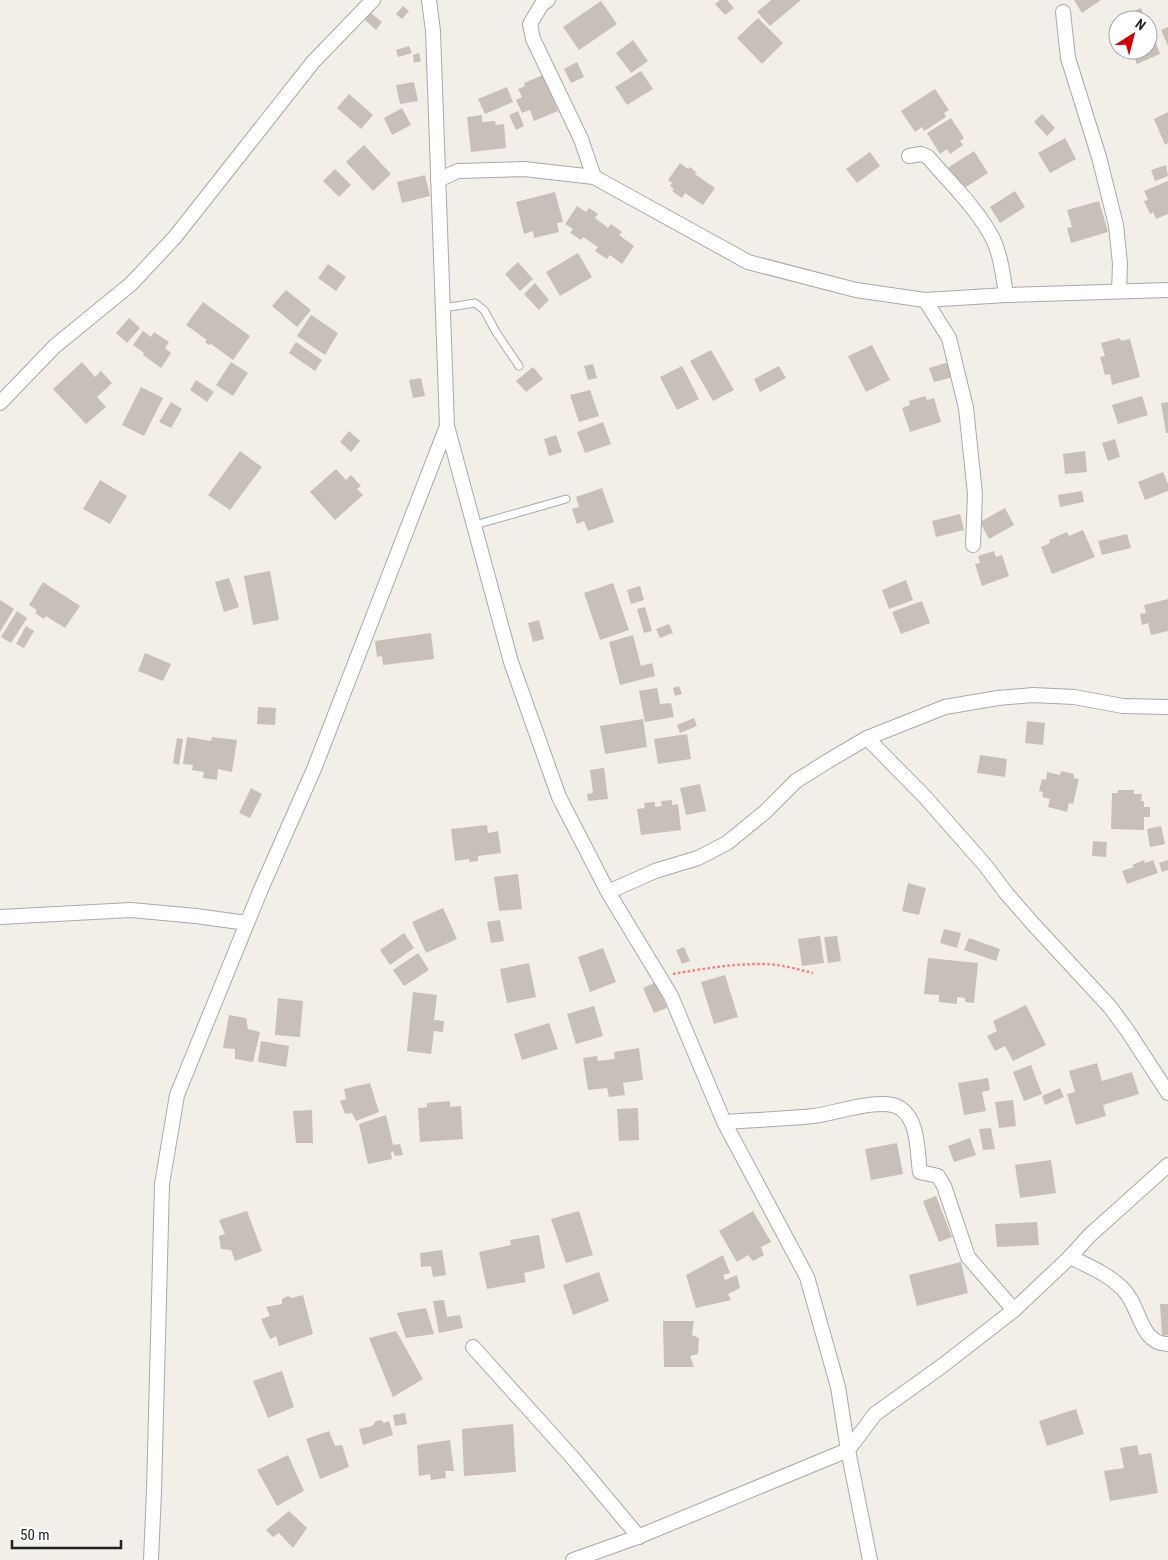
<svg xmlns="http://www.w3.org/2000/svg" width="1168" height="1560" font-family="'Roboto Condensed',sans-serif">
<rect width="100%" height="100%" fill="#f2efe9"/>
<g fill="#c7bfb8">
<polygon points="720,0 727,0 734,8 725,15 715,4"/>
<polygon points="771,0 801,0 770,26 757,12"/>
<polygon points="1074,0 1101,0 1082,13"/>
<polygon points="601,1 617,24 579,50 563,27"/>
<polygon points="403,6 409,11 402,19 396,14"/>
<polygon points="1141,8 1146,20 1127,20 1125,15"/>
<polygon points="371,13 382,22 376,30 365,20"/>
<polygon points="758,18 783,43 762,64 737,38"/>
<polygon points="1168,27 1168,46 1161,30"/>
<polygon points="1153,35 1160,54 1137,64 1131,50 1148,50 1148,37"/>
<polygon points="633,40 648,61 631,73 616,53"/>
<polygon points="409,46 412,53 398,57 396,50"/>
<polygon points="419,53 421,61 414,63 413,55"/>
<polygon points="577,62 584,77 571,83 564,69"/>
<polygon points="641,71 653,89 627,105 615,87"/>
<polygon points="543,75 558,111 534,121 530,110 522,113 516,100 522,97 518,89 525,86 524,83"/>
<polygon points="414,82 418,101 400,104 396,85"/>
<polygon points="507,87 513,102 485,114 478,99"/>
<polygon points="935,89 949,110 944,113 946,117 924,131 922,127 915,132 901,111"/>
<polygon points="349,94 373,115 361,129 337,108"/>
<polygon points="402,108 411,125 392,135 384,118"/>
<polygon points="518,111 524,126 516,130 509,115"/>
<polygon points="1168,112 1168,143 1165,145 1154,119"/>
<polygon points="1042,114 1055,128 1047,136 1034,122"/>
<polygon points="482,115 482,122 495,121 496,125 504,124 506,148 471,152 467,117"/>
<polygon points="951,118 964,138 960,141 963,145 950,154 947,149 940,154 927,133"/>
<polygon points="1065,138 1076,159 1050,173 1038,153"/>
<polygon points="364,145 391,174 373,191 346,162"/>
<polygon points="974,151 988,173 960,191 946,169"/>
<polygon points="870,152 880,166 857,183 846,169"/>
<polygon points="680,163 688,169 690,167 696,172 695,174 715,188 703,205 685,193 682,198 672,191 674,189 670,186 672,183 668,180"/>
<polygon points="1166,165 1168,176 1155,181 1151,170"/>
<polygon points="335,169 351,185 339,197 323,181"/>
<polygon points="425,175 430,196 402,203 397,182"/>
<polygon points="1168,181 1168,214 1156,219 1153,212 1150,214 1144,201 1148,200 1144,191"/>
<polygon points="1015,191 1025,207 1000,223 990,207"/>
<polygon points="555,192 563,222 557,223 559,232 534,238 533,231 524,234 516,202"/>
<polygon points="1099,201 1108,232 1071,243 1067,228 1072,227 1067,210"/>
<polygon points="577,206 586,212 589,208 598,214 595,218 608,228 611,224 622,232 619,235 634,246 622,264 610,255 607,259 595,251 598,247 583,237 581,240 570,233 573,229 565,224"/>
<polygon points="578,253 592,277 560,296 546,272"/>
<polygon points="518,262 533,279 520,291 505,274"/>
<polygon points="328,264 346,277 336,291 318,278"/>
<polygon points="535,283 549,300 539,310 524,294"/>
<polygon points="286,290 311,310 297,327 272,306"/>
<polygon points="203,302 250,336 233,360 211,344 209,345 205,342 207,340 186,325"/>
<polygon points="311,315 338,333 325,355 297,336"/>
<polygon points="129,318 140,328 127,343 116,333"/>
<polygon points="143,331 151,337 154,332 169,342 165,348 171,353 161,368 143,355 144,353 133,345"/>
<polygon points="1120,338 1121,341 1130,339 1140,377 1112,385 1110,374 1105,375 1100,357 1105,356 1101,343"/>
<polygon points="296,342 322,360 315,371 289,353"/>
<polygon points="872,345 890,380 866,392 848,356"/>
<polygon points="711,350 734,390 713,401 690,361"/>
<polygon points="82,362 95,377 101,371 112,383 97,397 106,407 86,424 53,389"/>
<polygon points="231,362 248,373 233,396 216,385"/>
<polygon points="949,362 953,377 934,382 929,368"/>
<polygon points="593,364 597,378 588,380 584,366"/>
<polygon points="682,366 699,399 677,410 660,377"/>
<polygon points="779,366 786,378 760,392 754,379"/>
<polygon points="533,367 543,379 526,392 516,381"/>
<polygon points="421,378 425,396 413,398 409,380"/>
<polygon points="196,380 214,392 207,402 190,390"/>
<polygon points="141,387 163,398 144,436 122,425"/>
<polygon points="590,390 599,416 579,422 570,395"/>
<polygon points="925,396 927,400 934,398 941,422 910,432 902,408 910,405 909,401"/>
<polygon points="1142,396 1148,415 1118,424 1112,405"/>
<polygon points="171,402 182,409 171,428 159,422"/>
<polygon points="1168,402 1168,433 1166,433 1161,403"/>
<polygon points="603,422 611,444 585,453 577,432"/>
<polygon points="349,431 360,441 351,452 340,442"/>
<polygon points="556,435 562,452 549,456 544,439"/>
<polygon points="1115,439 1120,457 1108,461 1102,443"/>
<polygon points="240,451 262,467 230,510 208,495"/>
<polygon points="1085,451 1087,472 1065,474 1063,454"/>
<polygon points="336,469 346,480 351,475 361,486 357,489 363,495 335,520 310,492"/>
<polygon points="1163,472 1168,484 1168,491 1145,500 1138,482"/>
<polygon points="100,480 127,496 110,524 83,509"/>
<polygon points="602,488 614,522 588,531 584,521 577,524 572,509 579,507 576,497"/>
<polygon points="1082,491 1084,502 1060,507 1058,495"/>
<polygon points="1005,508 1014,525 989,539 980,522"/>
<polygon points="960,514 964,530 936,537 932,521"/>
<polygon points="1083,530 1095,557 1052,574 1041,547 1050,543 1049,540 1067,532 1069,536"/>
<polygon points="1127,534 1131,548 1102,555 1098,541"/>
<polygon points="994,551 996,557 1002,555 1009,576 982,586 975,564 980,563 978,556"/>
<polygon points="270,571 279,620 253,625 244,576"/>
<polygon points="229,578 239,607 224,612 215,582"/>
<polygon points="906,580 913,600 889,609 882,590"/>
<polygon points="43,582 80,606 65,628 46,616 44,619 35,613 37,610 29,605"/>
<polygon points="613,583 629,630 600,640 584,593"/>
<polygon points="640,586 644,600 631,604 627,590"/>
<polygon points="1168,599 1168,631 1151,635 1148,623 1142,625 1140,614 1146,613 1144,605"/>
<polygon points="0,600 14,609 0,632"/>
<polygon points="922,601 930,623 901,634 892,612"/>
<polygon points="645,607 652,631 644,633 637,609"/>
<polygon points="17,611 27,618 11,643 1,637"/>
<polygon points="539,620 544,639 533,642 528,623"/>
<polygon points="669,624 673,633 660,638 656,629"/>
<polygon points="26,626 34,631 24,648 16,644"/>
<polygon points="431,633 434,659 383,665 382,656 377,657 375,641"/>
<polygon points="633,635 641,666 652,663 655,676 620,685 609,642"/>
<polygon points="145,653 171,664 163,681 138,671"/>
<polygon points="679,686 682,694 675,696 673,688"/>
<polygon points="657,688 660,704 671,703 674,717 645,722 639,691"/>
<polygon points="258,707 276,708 275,725 257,724"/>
<polygon points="694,718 697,726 680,733 677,725"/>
<polygon points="643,719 647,747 605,754 600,726"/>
<polygon points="1027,721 1045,723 1043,745 1025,743"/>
<polygon points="687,734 691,759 658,764 654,739"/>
<polygon points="187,737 211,741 212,737 237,740 232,772 218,769 217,780 203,778 204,772 192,770 193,765 183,764"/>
<polygon points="177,738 183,739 179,765 173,763"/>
<polygon points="980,755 1007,759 1005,777 977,773"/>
<polygon points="604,768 608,799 588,801 587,794 593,793 590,770"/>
<polygon points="1061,771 1074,774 1074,778 1079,779 1073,804 1069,803 1067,812 1048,807 1050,799 1042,797 1043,792 1039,791 1042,779 1046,780 1047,772 1060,775"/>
<polygon points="700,784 706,811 686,815 680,788"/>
<polygon points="251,788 262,794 250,818 239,813"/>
<polygon points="1118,790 1134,790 1134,794 1142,794 1141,801 1144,801 1144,807 1150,807 1150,817 1144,817 1144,830 1111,829 1112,793 1118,793"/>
<polygon points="672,800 672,805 678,804 681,830 641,835 637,809 645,808 644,803 655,802 655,807 662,806 661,801"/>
<polygon points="487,825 488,833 498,831 501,853 478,856 478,861 469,862 469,859 455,861 451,829"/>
<polygon points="1161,826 1165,844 1150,847 1147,829"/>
<polygon points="1093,841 1107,842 1106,857 1092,856"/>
<polygon points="1144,860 1145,863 1153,860 1158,873 1127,884 1122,871 1134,867 1132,865"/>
<polygon points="1168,860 1168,870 1162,872 1159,863"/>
<polygon points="518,874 522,909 499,911 494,877"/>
<polygon points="908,883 926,888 919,915 902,911"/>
<polygon points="443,908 457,939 426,953 412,922"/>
<polygon points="500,920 504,941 491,943 487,922"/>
<polygon points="944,929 961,933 957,948 940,943"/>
<polygon points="404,933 414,948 390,965 380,950"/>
<polygon points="820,936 824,963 802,966 798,939"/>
<polygon points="837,936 841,961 828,963 824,937"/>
<polygon points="969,938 1000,949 996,961 964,950"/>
<polygon points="684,947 690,961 682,964 676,950"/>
<polygon points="603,948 616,982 590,992 578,957"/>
<polygon points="418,953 429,970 404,986 393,970"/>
<polygon points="928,958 978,963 974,1003 965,1002 965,998 957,997 957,1004 939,1002 939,995 924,994"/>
<polygon points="529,963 536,997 507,1003 500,969"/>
<polygon points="725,975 738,1017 714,1024 701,982"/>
<polygon points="656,982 667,1008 654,1013 643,988"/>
<polygon points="413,992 437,995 434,1020 444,1021 443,1032 434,1031 431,1054 407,1051"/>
<polygon points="278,998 303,1001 300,1037 275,1035"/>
<polygon points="1026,1005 1046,1045 1013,1061 1005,1046 995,1051 987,1036 997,1031 993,1021"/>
<polygon points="594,1006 603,1036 576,1044 567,1014"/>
<polygon points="229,1015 246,1018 248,1029 260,1032 253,1062 235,1059 235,1049 223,1048"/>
<polygon points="549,1023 558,1049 522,1060 514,1034"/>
<polygon points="261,1041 289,1046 286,1067 258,1062"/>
<polygon points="639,1048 643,1080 623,1083 625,1095 609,1097 607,1088 588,1090 583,1058 597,1056 598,1061 615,1059 614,1052"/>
<polygon points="1097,1063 1102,1081 1132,1072 1139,1094 1103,1105 1106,1116 1076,1125 1067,1094 1075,1092 1069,1071"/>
<polygon points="1031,1065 1042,1094 1024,1101 1013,1072"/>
<polygon points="988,1078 990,1090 982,1092 986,1111 964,1115 958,1083"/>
<polygon points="370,1083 379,1112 356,1121 352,1113 345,1114 340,1101 346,1099 344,1089"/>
<polygon points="1060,1088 1064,1097 1045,1105 1042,1096"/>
<polygon points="1013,1100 1016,1126 999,1128 995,1102"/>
<polygon points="450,1101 450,1107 461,1106 463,1139 420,1142 418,1108 427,1107 427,1103"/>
<polygon points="638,1108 639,1140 619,1141 617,1109"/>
<polygon points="312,1110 313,1143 296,1143 293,1111"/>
<polygon points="386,1115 393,1145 400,1144 403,1155 395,1156 393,1151 391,1153 392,1159 368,1164 359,1124"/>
<polygon points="991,1128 995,1149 983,1150 979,1129"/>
<polygon points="970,1138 976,1155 954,1162 948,1146"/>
<polygon points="897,1143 903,1174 871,1180 865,1149"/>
<polygon points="1051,1160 1056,1193 1020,1198 1015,1165"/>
<polygon points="936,1196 952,1237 939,1242 923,1201"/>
<polygon points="247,1211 262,1251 235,1261 231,1250 221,1249 219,1236 225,1234 219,1220"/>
<polygon points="579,1211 593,1255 566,1263 551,1219"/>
<polygon points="753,1211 771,1242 761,1247 764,1255 753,1261 748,1255 737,1262 719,1231"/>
<polygon points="1037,1222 1039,1245 997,1247 995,1224"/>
<polygon points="539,1235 545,1268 524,1273 526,1282 487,1289 479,1252 511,1245 510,1240"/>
<polygon points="442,1250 446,1275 433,1277 431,1266 421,1267 420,1253"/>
<polygon points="723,1255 730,1273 723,1275 725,1280 737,1275 740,1288 728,1294 731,1300 696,1308 686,1275"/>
<polygon points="961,1262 968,1293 917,1306 909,1275"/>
<polygon points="599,1272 609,1301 573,1315 563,1285"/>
<polygon points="303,1295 313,1334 279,1346 276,1336 270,1339 261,1319 270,1316 266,1307 282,1304 282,1299 288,1296 292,1298"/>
<polygon points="444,1300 447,1317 460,1315 463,1328 439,1333 433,1301"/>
<polygon points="1160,1304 1168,1304 1168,1335 1162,1335"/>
<polygon points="426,1308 434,1334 406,1338 397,1313"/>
<polygon points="663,1321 694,1321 692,1335 699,1338 698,1354 690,1356 694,1367 664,1367"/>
<polygon points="396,1331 423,1379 393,1397 369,1338"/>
<polygon points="282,1371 294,1407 268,1418 253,1381"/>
<polygon points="1076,1409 1084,1434 1047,1446 1039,1421"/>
<polygon points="405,1413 407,1424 395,1426 393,1415"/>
<polygon points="381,1420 384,1423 389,1421 393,1435 363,1445 359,1429 372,1426 376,1421"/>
<polygon points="513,1424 516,1472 464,1476 462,1429"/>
<polygon points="329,1431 335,1446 342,1445 349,1467 320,1479 306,1439"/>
<polygon points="450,1440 454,1471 445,1471 446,1478 431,1480 430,1474 419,1476 417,1445"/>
<polygon points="1137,1445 1139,1455 1151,1453 1158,1493 1110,1501 1104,1471 1124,1468 1120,1448"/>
<polygon points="288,1455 304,1491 277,1506 257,1470"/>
<polygon points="289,1511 307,1528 293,1548 279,1533 273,1537 266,1530"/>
</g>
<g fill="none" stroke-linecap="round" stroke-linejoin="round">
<g stroke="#a9a9a9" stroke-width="9">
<g id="service">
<polyline points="443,308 475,303 484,310 496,332 519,366"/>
<polyline points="475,525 566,499"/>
</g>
</g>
<g stroke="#a9a9a9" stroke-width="16">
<g id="minor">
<polyline points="429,0 433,31 447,426 511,662 559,797 608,892 671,996 724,1122 807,1277 838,1387 848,1450 870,1560"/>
<polyline points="548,0 542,4 530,24 533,39 581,139 594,177"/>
<polyline points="1063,12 1068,58 1099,157 1116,225 1120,264 1119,291"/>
<path d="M909,156l12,-2 7,3c22,26 49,51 65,82 8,17 10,37 13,56"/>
<polyline points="438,180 458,171 524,169 594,177 748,262 856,290 925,300 1006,295 1168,290"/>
<polyline points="925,300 949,338 966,408 975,494 973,545"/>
<polyline points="0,403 55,346 131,284 175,237 313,62 373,0"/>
<polyline points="867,738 925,797 985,865 1006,893 1034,925 1110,1007 1127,1030 1168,1093"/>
<polyline points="608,892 655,871 698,858 727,843 765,812 796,781 828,761 867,738 945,707 998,698 1033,695 1074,697 1123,706 1168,707"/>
<polyline points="0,917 131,910 196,916 247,923"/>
<path d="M724,1122c30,-2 60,-3 89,-6 21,-2 69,-20 87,-8 19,12 17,44 20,64l18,4 6,10 24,71 46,53"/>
<path d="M1070,1257c18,9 38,17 52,31 19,18 17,56 46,56"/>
<polyline points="473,1347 572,1457 639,1537"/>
<polyline points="151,1560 154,1491 162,1184 177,1095 261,889 314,769 447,426"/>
<polyline points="573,1560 635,1538 848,1450 875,1414 942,1366 1014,1310 1070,1257 1090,1235 1168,1165"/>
</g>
</g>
<path stroke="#fa8072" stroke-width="2.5" stroke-dasharray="2.5 2.5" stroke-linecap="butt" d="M673,974c28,-5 57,-10 86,-10 18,-1 37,5 54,9"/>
<use href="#service" stroke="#fff" stroke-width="7"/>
<use href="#minor" stroke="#fff" stroke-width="14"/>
</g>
<g transform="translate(1133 35) rotate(36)"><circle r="24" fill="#ffffff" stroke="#a7a7a7"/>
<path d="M0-4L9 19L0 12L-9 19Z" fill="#d40000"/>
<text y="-8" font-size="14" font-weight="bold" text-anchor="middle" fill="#222222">N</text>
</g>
<path d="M12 1540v8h109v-8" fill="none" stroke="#222222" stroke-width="2.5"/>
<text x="20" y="1540" font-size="15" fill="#222222" stroke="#ffffff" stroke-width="4" paint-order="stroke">50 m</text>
</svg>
